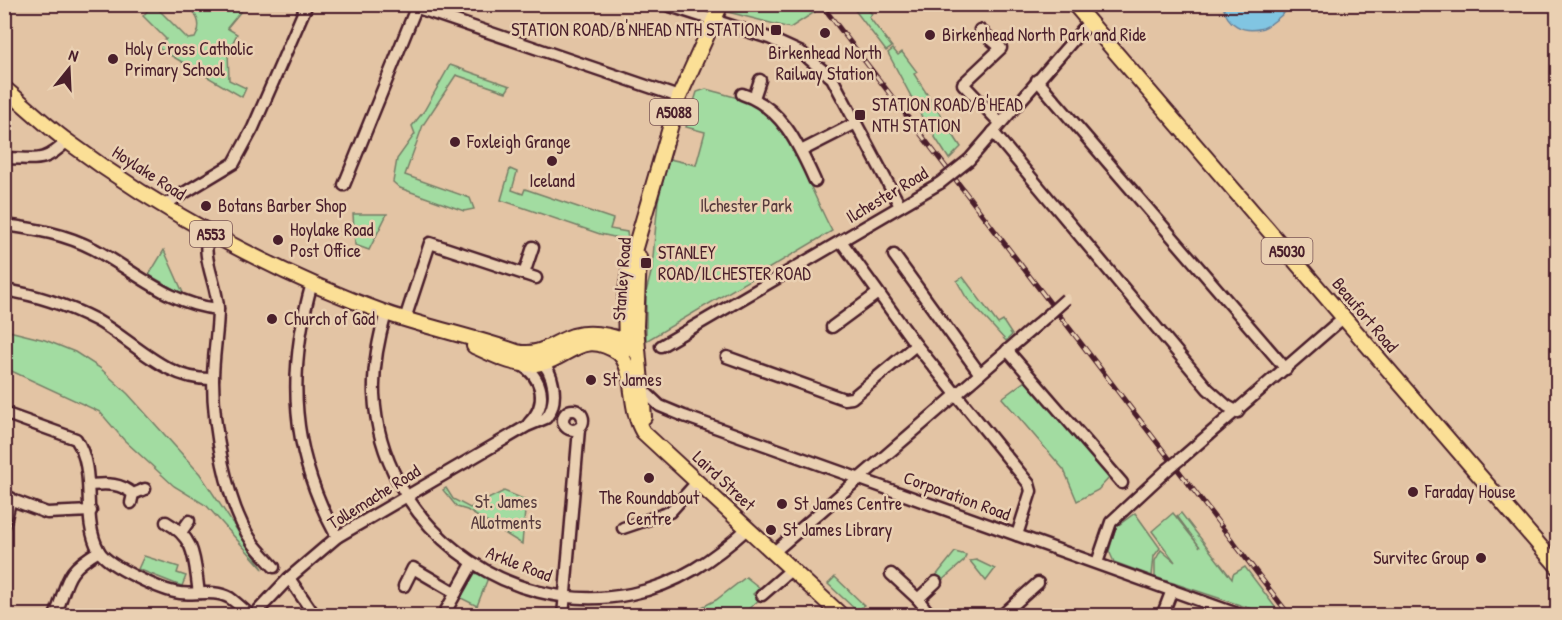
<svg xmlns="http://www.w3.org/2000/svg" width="1562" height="620" font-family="'Patrick Hand',sans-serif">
<rect width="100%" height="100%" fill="#e3c4a4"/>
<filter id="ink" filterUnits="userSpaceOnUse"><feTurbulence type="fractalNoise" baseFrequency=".0167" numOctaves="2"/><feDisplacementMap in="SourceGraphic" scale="12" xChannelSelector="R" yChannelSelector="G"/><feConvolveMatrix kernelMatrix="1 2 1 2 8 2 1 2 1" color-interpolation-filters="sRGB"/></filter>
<g filter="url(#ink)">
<g fill="#a2dca1" stroke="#767e66" stroke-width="1.5">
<polygon points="725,4 812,5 815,12 790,28 728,12"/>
<path d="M189,5h57l-19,23 10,6 -9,18 1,28 17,8 -4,9 -84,-49 8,-9 -23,-23 5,-6 10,-1 30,30 7,-1c8,-14 2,-21 -6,-33z"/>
<polygon points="851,5 864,5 872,14 869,17 892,47 886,51"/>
<polygon points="893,49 898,55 902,52 917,72 914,74 961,147 949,159 922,117 888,53"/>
<polygon points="450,65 510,86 506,92 456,75 423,125 405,175 470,198 474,209 464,211 400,188 393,182 397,159 415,134 412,126 424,111"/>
<path d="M706,89c17,5 38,9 53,18 30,18 55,92 73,124l-186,110v-49l6,-23 6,-69 11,-41 27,6 9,-33 -19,-5 11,-35z"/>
<polygon points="510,169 517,172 512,190 523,194 525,189 613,219 610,229 627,232 628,240 600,234 501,200"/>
<polygon points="353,214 387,214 369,250 355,245"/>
<polygon points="164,250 184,295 149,275"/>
<polygon points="963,277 998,324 1003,321 1012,335 1006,341 966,297 957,281"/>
<polygon points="5,330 45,340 75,352 100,368 128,394 200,474 263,569 207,506 174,486 124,440 100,412 5,368"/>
<polygon points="1025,381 1110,477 1098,490 1077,501 1064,470 1002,398"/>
<polygon points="446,488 453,499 470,508 504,491 526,500 522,544 467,510 457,507 443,490"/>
<polygon points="1135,513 1160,548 1154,556 1152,576 1114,562 1109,551 1116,527"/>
<polygon points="1173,513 1200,547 1177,516 1181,513 1232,579 1233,574 1245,567 1281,615 1258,611 1155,577 1155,561 1161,550 1175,562 1152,531"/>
<polygon points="955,552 966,555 964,561 940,582 935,577"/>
<polygon points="144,556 179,567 177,573 186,576 182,586 176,584 138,569"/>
<polygon points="976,560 995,569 986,581 970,561"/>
<polygon points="475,573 488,578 477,606 459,597"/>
<polygon points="746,577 760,588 753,594 759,600 747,610 720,615 718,608 686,615 716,600"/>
<polygon points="835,577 864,605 858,612 828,584"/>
</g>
<path fill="#81c5e2" stroke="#6b8399" stroke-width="1.5" d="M1223,5h65l2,3c-8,6 -18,17 -27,20 -20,6 -37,-4 -40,-23z"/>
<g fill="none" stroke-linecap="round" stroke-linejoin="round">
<g stroke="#4a1f2b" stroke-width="15">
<g id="minor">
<polyline points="406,4 679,97"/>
<polyline points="664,4 769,38 802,53 832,78 900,206"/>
<polyline points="980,30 1001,48 963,84 1000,123"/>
<polyline points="1037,80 1286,369"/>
<path d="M742,94c40,13 57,52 73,87"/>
<polyline points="754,98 760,80"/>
<polyline points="993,132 1208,389 1227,406 1238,412"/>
<polyline points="801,151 856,123"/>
<path d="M4,158c32,0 39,7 63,-17"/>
<polyline points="969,160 1089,22"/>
<polyline points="344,185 416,8"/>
<polyline points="164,205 234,163 253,128 307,4"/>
<path d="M4,225c32,4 61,9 90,24 41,22 76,56 124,60"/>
<path d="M209,232c-9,24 8,51 9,76 0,24 -5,48 -5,72 0,46 13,125 40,163 6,8 14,16 21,24"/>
<polyline points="841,241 916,345 1029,484 1031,491 1017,535"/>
<polyline points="894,255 980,374"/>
<polyline points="524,274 536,278"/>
<path d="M312,283c-26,91 -21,171 25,254"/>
<path d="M4,290c33,5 63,15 92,30 39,22 70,61 117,59"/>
<path d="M386,313c-8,27 -13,53 -12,81 6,128 131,226 257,200 46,-9 83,-35 117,-66"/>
<polyline points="405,319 430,243 524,274 533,247"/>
<polyline points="832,327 878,293"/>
<polyline points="661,346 940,183"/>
<polyline points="1007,350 1122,483"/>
<polyline points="727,357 844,399 852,398 916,345"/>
<path d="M520,364c24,14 28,40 9,59"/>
<polyline points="640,387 660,406 684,416 1243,616"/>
<circle cx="573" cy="420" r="10"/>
<path d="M4,413l72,26c22,33 4,78 23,112 9,15 63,40 81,42 15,2 35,-4 50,5 7,5 14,12 21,18"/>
<polyline points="1184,456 1344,317"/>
<path d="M89,485c17,-1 30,-3 44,9l-2,9"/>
<polyline points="133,494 145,489"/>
<polyline points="4,497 47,513 91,511"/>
<path d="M166,522c31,17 28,39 33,71"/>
<polyline points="4,526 11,498"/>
<polyline points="623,528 670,512 698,481"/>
<polyline points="182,531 189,521"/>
<polyline points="774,552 1046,317"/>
<polyline points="1097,563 1111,522 1168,469"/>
<polyline points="891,574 918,599 931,616"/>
<polyline points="289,578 315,616"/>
<polyline points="404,586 413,568 456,593"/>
<polyline points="762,595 792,569"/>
<polyline points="918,599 936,582"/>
<path d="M55,616c14,-35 8,-44 44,-65"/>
<path d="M253,616l36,-38 48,-41 190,-111 19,-8c14,-17 8,-47 -8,-60"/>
<polyline points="443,616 472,564"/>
<polyline points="563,616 579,429"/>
<polyline points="1001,616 1038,583"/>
<polyline points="1162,616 1172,590"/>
</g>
</g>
<g stroke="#4a1f2b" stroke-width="18">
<g id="major">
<polyline points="1074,4 1558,567"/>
<path d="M4,88c21,17 41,37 63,53 94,70 209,133 319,172 43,15 88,24 131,39 24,5 35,-9 56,-16 19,-5 53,-1 64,17"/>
<polyline points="639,257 636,326 644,417"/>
<path d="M474,346c18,8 41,21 62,18 33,-3 44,-37 83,-11 17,18 9,55 24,79l199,184"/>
<polyline points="626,349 625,298 630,265 679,97 721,4"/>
</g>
</g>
<use href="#minor" stroke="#ead0b2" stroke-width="10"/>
<use href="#major" stroke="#fbdf96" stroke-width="14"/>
<g stroke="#4a1f2b" stroke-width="5">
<polyline id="rail" points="821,4 1290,616"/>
</g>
<use href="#rail" stroke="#ead0b2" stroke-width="3" stroke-dasharray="9" stroke-linecap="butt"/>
<g stroke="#4a1f2b" stroke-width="15" stroke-linecap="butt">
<g id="minor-bridge">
<polyline points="940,183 969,160"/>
<polyline points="1046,317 1066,299"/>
<polyline points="1168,469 1184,456"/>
</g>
</g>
<use href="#minor-bridge" stroke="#ead0b2" stroke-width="10"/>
</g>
</g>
<g fill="#4a1f2b" stroke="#ead0b2" stroke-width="2">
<rect x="770" y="24" width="12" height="12" rx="3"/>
<circle cx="825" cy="33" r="6"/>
<circle cx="930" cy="35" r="6"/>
<circle cx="113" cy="59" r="6"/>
<rect x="854" y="109" width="12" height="12" rx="3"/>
<circle cx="455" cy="142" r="6"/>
<circle cx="552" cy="161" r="6"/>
<circle cx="206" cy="206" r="6"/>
<circle cx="278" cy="240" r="6"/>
<rect x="640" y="257" width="12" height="12" rx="3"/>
<circle cx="272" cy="319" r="6"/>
<circle cx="591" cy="380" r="6"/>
<circle cx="649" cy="478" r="6"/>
<circle cx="1413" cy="492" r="6"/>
<circle cx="782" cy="504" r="6"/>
<circle cx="771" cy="530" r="6"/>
<circle cx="1481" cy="558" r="6"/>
</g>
<g text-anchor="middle" stroke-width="5" stroke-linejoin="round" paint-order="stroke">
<g fill="#ead0b2" stroke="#7a5454" stroke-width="1.5">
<rect x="650" y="99" width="48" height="26" rx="4.5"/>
<rect x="190" y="221" width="42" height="26" rx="4.5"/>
<rect x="1261.5" y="238" width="51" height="26" rx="4.5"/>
</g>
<g font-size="16" font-weight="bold" fill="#4a1f2b">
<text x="674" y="118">A5088</text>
<text x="211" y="240">A553</text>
<text x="1287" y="257">A5030</text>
</g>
<g font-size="18" fill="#4a1f2b" stroke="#ead0b2" text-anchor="start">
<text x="764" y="36" text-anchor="end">STATION ROAD/B'NHEAD NTH STATION</text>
<text x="942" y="41">Birkenhead North Park and Ride</text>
<text x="125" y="55">Holy Cross Catholic<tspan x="125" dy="21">Primary School</tspan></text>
<text x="825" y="59" text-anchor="middle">Birkenhead North<tspan x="825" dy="21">Railway Station</tspan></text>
<text x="872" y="111">STATION ROAD/B'HEAD<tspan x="872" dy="21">NTH STATION</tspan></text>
<text x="467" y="148">Foxleigh Grange</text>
<text x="552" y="187" text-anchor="middle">Iceland</text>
<text x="218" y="212">Botans Barber Shop</text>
<text x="290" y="236">Hoylake Road<tspan x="290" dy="21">Post Office</tspan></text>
<text x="658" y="259">STANLEY<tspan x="658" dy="21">ROAD/ILCHESTER ROAD</tspan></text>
<text x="284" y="325">Church of God</text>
<text x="603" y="386">St James</text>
<text x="1425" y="498">Faraday House</text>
<text x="649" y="504" text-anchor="middle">The Roundabout<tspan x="649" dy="21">Centre</tspan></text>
<text x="794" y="510">St James Centre</text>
<text x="783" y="536">St James Library</text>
<text x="1469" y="564" text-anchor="end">Survitec Group</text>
</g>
<g font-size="18" fill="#4a1f2b" stroke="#ead0b2">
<text transform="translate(149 173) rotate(33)" y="6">Hoylake Road</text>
<text transform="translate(887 195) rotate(-31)" y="6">Ilchester Road</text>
<text transform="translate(622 279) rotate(-86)" y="6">Stanley Road</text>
<text transform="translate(1365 315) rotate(50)" y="6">Beaufort Road</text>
<text transform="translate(724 481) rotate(43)" y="6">Laird Street</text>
<text transform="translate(957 496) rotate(20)" y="6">Corporation Road</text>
<text transform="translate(374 497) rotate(-32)" y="6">Tollemache Road</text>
<text transform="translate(519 564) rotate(21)" y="6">Arkle Road</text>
</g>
<g font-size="18" fill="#573b3d" stroke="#ead0b2">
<text x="746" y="212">Ilchester Park</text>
<text x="506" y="508">St. James<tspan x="506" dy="21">Allotments</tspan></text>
</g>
</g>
<rect width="1562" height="620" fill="none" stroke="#ead0b2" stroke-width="24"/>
<rect x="12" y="12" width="1538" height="596" fill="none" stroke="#4a1f2b" stroke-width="2" filter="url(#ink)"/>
<g transform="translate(69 69) rotate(18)" stroke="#ead0b2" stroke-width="4.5" paint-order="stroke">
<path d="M0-4.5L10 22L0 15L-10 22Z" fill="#4a1f2b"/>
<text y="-9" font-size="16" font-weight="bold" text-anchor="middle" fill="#4a1f2b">N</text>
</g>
</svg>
